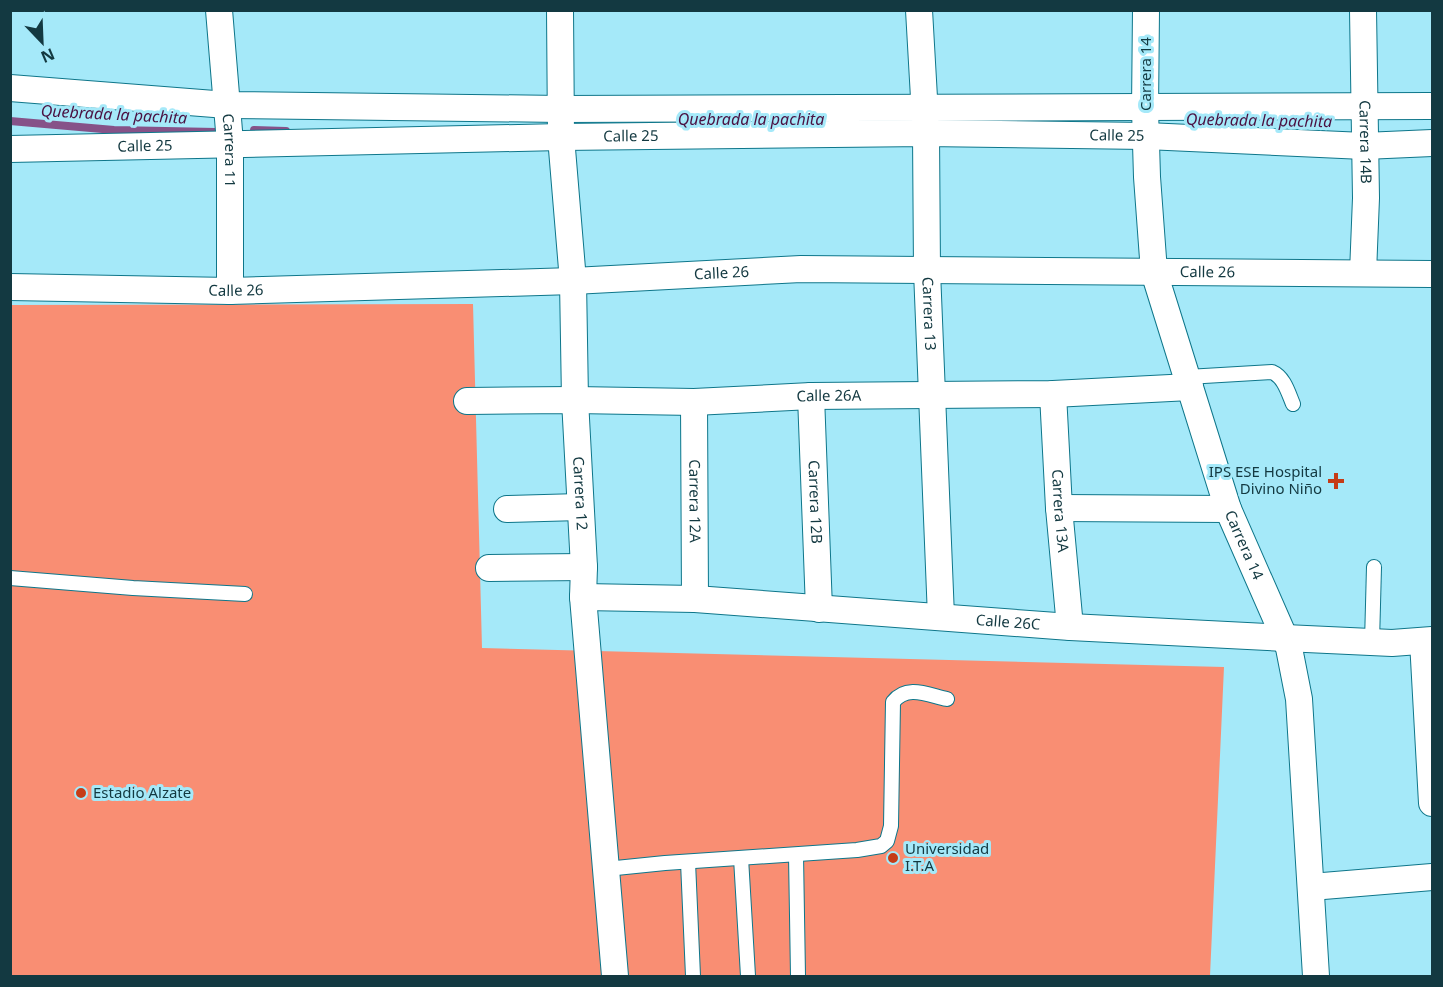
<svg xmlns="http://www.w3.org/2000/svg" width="1443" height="987" font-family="'Noto Sans',sans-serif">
<rect width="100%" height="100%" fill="#a5e9f9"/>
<polygon fill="#f98e73" points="473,304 482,648 1224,667 1210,976 11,976 10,305"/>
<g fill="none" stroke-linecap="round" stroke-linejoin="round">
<g stroke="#865288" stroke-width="8">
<polyline points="10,121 114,130 216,132"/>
<polyline points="254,130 286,131"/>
</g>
<g stroke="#0e768a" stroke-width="16">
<g id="lane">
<path d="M1187,377l85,-5c12,5 16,20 21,32"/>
<polyline points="10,578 133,588 245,594"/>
<polyline points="1372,642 1374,567"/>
<polyline points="796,855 798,976"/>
<polyline points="741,858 748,976"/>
<polyline points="688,862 693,976"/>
<path d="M606,869l59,-6 192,-13 24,-4 6,-5 4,-15 2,-124c14,-18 35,-7 54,-3"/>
</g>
</g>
<g stroke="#0e768a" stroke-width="28">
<g id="street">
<path id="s1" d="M219,10l11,133v148"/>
<path id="s2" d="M560,10l1,127 12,144 2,119 9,167 -1,30 32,379"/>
<path id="s3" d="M919,10l7,123 1,138 14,346"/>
<path id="s4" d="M1146,10l-1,99 2,68 7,95 74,237 61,139 10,51 17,277"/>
<path id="s5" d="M1363,10l3,188 -3,75"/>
<polyline points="10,88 227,105 561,109 1432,106"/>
<path id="s6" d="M10,149l551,-12 365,-4 220,3 218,10 68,-3"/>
<path id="s7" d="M10,287l220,4 343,-10 228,-12 631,5"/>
<path id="s8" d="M1053,394l6,114 11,119"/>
<path id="s9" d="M811,396l8,213"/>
<path id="s10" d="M467,401l108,-1 119,2 117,-6 242,-2 137,-7"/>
<path id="s11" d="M694,402l1,197"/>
<polyline points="1059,508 1228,509"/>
<polyline points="507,509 580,507"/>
<polyline points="489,568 584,567"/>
<path id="s12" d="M583,597l112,2 375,28 215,11 107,5 40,-3"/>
<polyline points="1423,641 1432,803"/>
<polyline points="1311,887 1432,877"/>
</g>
</g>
<use href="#lane" stroke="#fff" stroke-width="14"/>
<use href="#street" stroke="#fff" stroke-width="26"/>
</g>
<g fill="#c53c17" stroke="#a5e9f9" stroke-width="2">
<path d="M1333 472h6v6h6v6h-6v6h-6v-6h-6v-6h6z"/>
<circle cx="81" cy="793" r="6"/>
<circle cx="893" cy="858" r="6"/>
</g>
<g text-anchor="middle" stroke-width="6" stroke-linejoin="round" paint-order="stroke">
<g font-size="15" fill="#133941" stroke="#a5e9f9">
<text transform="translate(1146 74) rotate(-90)" y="5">Carrera 14</text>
<text dy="5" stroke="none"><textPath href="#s6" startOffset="621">Calle 25</textPath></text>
<text dy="5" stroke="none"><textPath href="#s6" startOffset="1107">Calle 25</textPath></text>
<text dy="5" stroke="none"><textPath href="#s5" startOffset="132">Carrera 14B</textPath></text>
<text dy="5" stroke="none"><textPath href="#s6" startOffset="135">Calle 25</textPath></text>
<text dy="5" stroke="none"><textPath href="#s1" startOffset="141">Carrera 11</textPath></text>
<text dy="5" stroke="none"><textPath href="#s7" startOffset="1198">Calle 26</textPath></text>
<text dy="5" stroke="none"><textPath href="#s7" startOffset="712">Calle 26</textPath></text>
<text dy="5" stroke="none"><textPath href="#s7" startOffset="226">Calle 26</textPath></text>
<text dy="5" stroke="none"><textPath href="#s3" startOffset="304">Carrera 13</textPath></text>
<text dy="5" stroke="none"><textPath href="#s10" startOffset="362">Calle 26A</textPath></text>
<text dy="5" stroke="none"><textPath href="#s2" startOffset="484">Carrera 12</textPath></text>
<text dy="5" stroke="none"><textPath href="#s11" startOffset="99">Carrera 12A</textPath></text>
<text dy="5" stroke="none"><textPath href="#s9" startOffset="106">Carrera 12B</textPath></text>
<text dy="5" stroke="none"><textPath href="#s8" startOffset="117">Carrera 13A</textPath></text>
<text dy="5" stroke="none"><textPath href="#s4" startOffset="550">Carrera 14</textPath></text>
<text dy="5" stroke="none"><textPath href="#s12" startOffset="426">Calle 26C</textPath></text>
</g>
<g font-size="15" fill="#133941" stroke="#a5e9f9" text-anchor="start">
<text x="1322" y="477" text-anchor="end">IPS ESE Hospital<tspan x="1322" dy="17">Divino Niño</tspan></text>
<text x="93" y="798">Estadio Alzate</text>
<text x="905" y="854">Universidad<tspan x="905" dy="17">I.T.A</tspan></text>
</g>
<g font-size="16" font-style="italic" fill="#4a1041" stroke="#a5e9f9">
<text transform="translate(114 114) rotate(3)" y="6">Quebrada la pachita</text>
<text x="751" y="125">Quebrada la pachita</text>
<text transform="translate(1259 120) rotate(1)" y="6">Quebrada la pachita</text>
</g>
</g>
<rect width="1443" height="987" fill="none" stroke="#133941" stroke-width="24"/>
<g transform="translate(42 42) rotate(157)" stroke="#a5e9f9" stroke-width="4.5" paint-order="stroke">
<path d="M0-4.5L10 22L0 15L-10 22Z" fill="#133941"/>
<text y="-9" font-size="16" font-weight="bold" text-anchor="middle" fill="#133941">N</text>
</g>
</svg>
